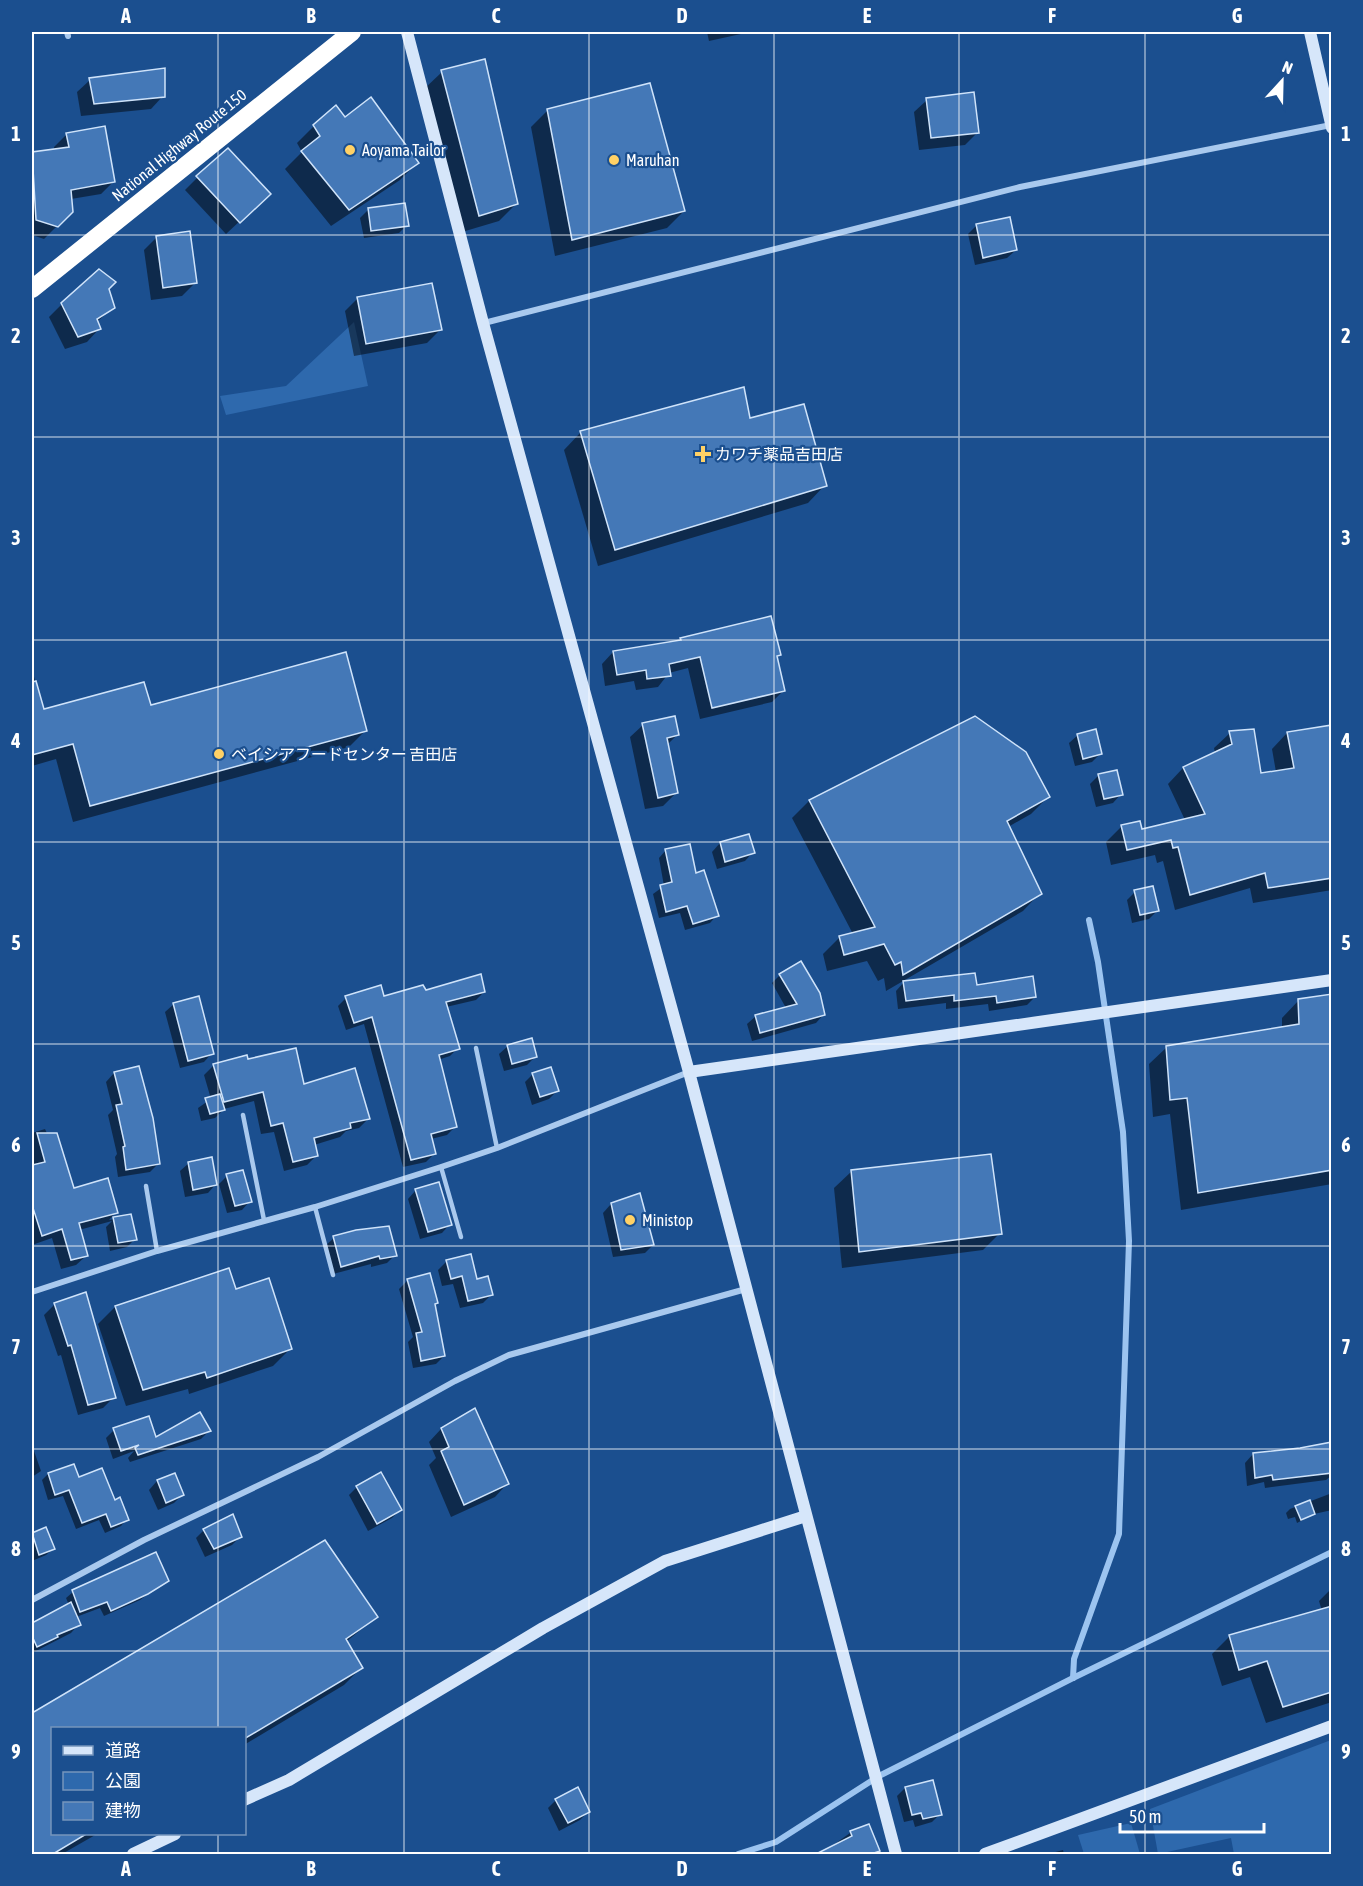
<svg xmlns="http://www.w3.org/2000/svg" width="1363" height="1886" font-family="'Asap Condensed','Noto Sans JP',sans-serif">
<rect width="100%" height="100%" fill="#1b4f8f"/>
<g fill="#2e69ad">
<polygon points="354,322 368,386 226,415 220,396 286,386"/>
<polygon points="1331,1740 1331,1854 1234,1854 1231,1838 1158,1854 1150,1809"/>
<polygon points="1131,1823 1140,1854 1084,1854 1078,1835"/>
</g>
<g fill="#0007">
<polygon points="707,32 750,32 709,41"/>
<polygon points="442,72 516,204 499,221 462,232 424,89"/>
<polygon points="90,80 163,96 151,109 81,116 77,92"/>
<polygon points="927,100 978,132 965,145 919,150 914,112"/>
<polygon points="548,110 684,211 667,228 555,256 531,127"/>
<polygon points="345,119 417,163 400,180 331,226 285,169 302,152 297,143 314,126"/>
<polygon points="67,134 114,181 101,194 71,199 72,211 44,239 32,235 32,153 54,150 54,147"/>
<polygon points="198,177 256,206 226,234 185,190"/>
<polygon points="369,209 407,225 399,233 364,238 360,218"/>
<polygon points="976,226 1016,250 1007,258 975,265 968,234"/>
<polygon points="157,237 195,283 182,296 151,300 144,250"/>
<polygon points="107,289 113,307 97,322 99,329 87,342 65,349 49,317 62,304"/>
<polygon points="358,298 440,330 427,343 354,356 345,311"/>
<polygon points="749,420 825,485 808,503 598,566 564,450 581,432"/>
<polygon points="681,639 779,655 776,658 783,691 772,702 700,719 688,668 669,673 658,687 636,690 634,681 605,686 602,664 613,652 678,642"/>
<polygon points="32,669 43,711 365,731 349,747 73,822 56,759 32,766"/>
<polygon points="643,725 678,734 667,745 676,793 663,806 645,809 630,737"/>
<polygon points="1332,726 1332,890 1253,903 1250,888 1175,910 1163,861 1157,863 1155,855 1111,865 1106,842 1121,827 1140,831 1185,820 1168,784 1183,768 1215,753 1214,748 1230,733 1260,775 1276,772 1272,749 1287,733"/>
<polygon points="1078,735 1100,754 1092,762 1075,766 1069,743"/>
<polygon points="1115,771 1121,794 1113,803 1096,807 1090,784 1098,776"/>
<polygon points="1048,797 1031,814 1008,827 1040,893 1023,911 886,991 884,978 878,981 867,961 827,971 823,954 840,937 853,934 792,818 809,801"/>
<polygon points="720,843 753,852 745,861 717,869 712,852"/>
<polygon points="666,850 694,874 717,915 710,923 685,930 680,913 659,918 653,894 664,886 659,858"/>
<polygon points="1135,892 1158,910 1149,919 1132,923 1127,900"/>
<polygon points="780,975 824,1014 816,1023 752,1041 747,1024 756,1016 786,1008 772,983"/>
<polygon points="904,982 975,986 1035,997 1027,1005 989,1011 988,1004 946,1009 946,1003 898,1009 896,991"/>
<polygon points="426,992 484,992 476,1000 446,1007 458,1048 450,1056 438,1060 455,1127 447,1135 431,1139 434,1154 426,1162 403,1167 364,1024 346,1030 338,1006 346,998 384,998"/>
<polygon points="1332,996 1332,1184 1181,1210 1170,1114 1153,1117 1149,1064 1167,1047 1282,1029 1282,1018 1299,1000"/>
<polygon points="174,1004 212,1053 204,1062 180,1068 165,1012"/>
<polygon points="508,1046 535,1057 527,1065 504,1071 499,1054"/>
<polygon points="214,1065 303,1086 369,1118 359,1128 346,1131 340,1137 314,1145 317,1155 307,1165 284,1171 274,1132 261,1134 254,1101 224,1109 215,1118 201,1121 198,1108 211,1099 204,1075"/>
<polygon points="114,1073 158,1164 150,1172 118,1177 115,1157 117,1154 108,1115 113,1110 106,1082"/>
<polygon points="533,1074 557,1091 549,1099 532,1105 525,1082"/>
<polygon points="45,1129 73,1189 116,1212 109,1220 130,1216 135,1239 127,1247 110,1251 106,1227 112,1221 79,1230 86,1256 76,1265 61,1269 52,1238 32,1245 32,1133"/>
<polygon points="189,1163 216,1184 208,1193 185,1197 180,1171"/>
<polygon points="852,1171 1000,1233 983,1250 842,1268 834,1188"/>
<polygon points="227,1176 250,1201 242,1210 227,1213 219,1184"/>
<polygon points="416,1190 450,1224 442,1233 420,1239 408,1199"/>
<polygon points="611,1204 653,1245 645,1253 613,1257 603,1213"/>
<polygon points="334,1238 395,1255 387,1263 371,1267 371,1264 333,1274 325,1246"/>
<polygon points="446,1262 476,1281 491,1295 483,1303 460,1308 453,1284 442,1286 438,1270"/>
<polygon points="408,1280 437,1302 433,1306 444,1356 436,1364 413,1368 408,1342 413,1337 399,1289"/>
<polygon points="55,1304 114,1397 103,1408 78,1415 61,1355 58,1356 44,1315"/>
<polygon points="115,1307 290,1349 273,1366 189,1394 188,1389 126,1406 98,1324"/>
<polygon points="475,1411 507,1484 495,1497 451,1517 429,1465 436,1458 429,1442 441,1429"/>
<polygon points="114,1430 155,1439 209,1431 201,1439 130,1462 128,1458 134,1451 113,1459 106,1438"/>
<polygon points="34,1451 41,1471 32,1477 32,1452"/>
<polygon points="1332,1451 1332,1475 1326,1480 1265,1488 1264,1482 1247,1486 1245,1463 1253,1454"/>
<polygon points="48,1474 78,1479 114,1501 127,1519 121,1526 105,1533 99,1520 76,1529 63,1496 48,1500 42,1480"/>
<polygon points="174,1475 182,1495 174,1503 158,1510 149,1490 157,1481"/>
<polygon points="357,1487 400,1510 392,1518 368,1531 349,1495"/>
<polygon points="1332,1493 1332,1510 1314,1514 1297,1523 1295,1517 1288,1519 1286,1513 1290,1509"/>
<polygon points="45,1529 53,1549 46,1555 32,1561 32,1535"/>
<polygon points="204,1530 241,1536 232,1545 205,1557 196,1538"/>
<polygon points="325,1542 376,1617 346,1642 361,1668 344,1685 244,1745 244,1728 52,1728 52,1834 97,1834 62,1854 32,1854 32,1715"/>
<polygon points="167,1580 140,1600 104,1616 100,1608 76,1617 79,1624 71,1633 32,1653 32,1625 69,1605 66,1598 73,1592 97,1582"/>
<polygon points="1332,1588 1332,1702 1266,1723 1250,1677 1222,1686 1212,1654 1229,1637 1322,1611 1319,1601"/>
<polygon points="905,1788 940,1814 932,1822 915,1827 913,1820 904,1822 897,1796"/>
<polygon points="556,1800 589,1811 580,1820 559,1831 548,1808"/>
<polygon points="868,1826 878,1851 874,1854 821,1854 850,1833"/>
<polygon points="1063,1850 1064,1854 1048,1854"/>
</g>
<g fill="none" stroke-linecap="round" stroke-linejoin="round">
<g stroke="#9cc4f0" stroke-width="6">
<polyline points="1073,1678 1074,1659 1119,1534 1129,1241 1123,1132 1098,962 1089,920"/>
<polyline points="738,1854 776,1842 879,1776 1073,1678 1332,1552"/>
</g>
</g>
<g fill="#4478b7" stroke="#cfe3fa" stroke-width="1.5">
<polygon points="485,59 518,204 479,216 441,70"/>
<polygon points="165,68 165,97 94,104 89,78"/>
<polygon points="650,83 685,211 572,240 547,109"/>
<polygon points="974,92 979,133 931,138 926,98"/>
<polygon points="371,97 419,163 349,210 301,151 320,136 313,125 336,105 345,117"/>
<polygon points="105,126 115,182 71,190 73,212 58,227 36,220 32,152 69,147 66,133"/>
<polygon points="228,148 271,194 240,223 196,176"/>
<polygon points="405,203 409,226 371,231 368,208"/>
<polygon points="1010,217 1017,250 983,258 976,224"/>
<polygon points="190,231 197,283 163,288 156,236"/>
<polygon points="99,269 116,282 109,289 115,308 97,319 101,329 78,337 61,303"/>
<polygon points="432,283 442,330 366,344 357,297"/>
<polygon points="744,387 750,418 804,404 827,486 615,550 580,431"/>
<polygon points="771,616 781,655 777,656 785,691 712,708 700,657 669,664 671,676 647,679 646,670 617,675 613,651 681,640 680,638"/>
<polygon points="346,652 367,731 90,806 73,744 32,755 32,682 36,681 44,709 144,682 151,705"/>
<polygon points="675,716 679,735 667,738 678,793 658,798 642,723"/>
<polygon points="975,716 1026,752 1050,797 1007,821 1042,894 903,975 901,962 895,965 884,944 844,955 839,936 875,927 809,800"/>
<polygon points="1332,725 1332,878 1268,888 1265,873 1190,895 1178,847 1173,848 1171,840 1127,850 1121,825 1140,821 1142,829 1205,814 1183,767 1232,744 1229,731 1254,729 1261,773 1294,768 1287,732"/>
<polygon points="1096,729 1102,754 1083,759 1077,734"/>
<polygon points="1117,770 1123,795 1104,799 1098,774"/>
<polygon points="749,834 755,853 725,862 720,842"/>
<polygon points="690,844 696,873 704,870 719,916 693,924 687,906 666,912 660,885 672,882 665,849"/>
<polygon points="1153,886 1159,911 1140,915 1134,890"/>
<polygon points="801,961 820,993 825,1015 760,1033 755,1015 797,1004 779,974"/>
<polygon points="975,973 977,985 1033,976 1036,997 997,1003 996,996 954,1001 954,995 906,1001 903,981"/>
<polygon points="481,974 485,992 446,1002 460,1049 439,1055 457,1127 431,1134 436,1154 411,1160 372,1017 354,1023 345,996 381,985 384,996 423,985 426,990"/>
<polygon points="1332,994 1332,1170 1198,1193 1187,1098 1170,1100 1166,1046 1299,1024 1298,999"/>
<polygon points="199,996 214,1054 188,1061 173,1003"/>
<polygon points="532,1038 537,1057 512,1064 507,1045"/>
<polygon points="296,1048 304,1084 355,1068 370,1119 350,1123 351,1128 314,1138 318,1156 293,1162 283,1123 271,1126 263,1092 224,1102 213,1064 247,1055 248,1059"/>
<polygon points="139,1066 153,1118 160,1164 126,1170 123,1147 125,1146 116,1105 122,1104 114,1072"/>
<polygon points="551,1067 559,1091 540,1097 532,1073"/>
<polygon points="220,1094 225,1110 210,1114 205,1098"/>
<polygon points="37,1133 57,1133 74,1188 108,1178 118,1213 79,1223 88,1256 71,1260 62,1229 42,1236 32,1205 32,1165 45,1162"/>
<polygon points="991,1154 1002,1234 859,1252 851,1170"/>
<polygon points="212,1157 217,1185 193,1190 188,1162"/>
<polygon points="243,1170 252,1202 235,1206 226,1174"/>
<polygon points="439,1182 452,1225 428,1232 415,1189"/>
<polygon points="640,1193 654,1245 621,1250 611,1203"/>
<polygon points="131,1214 137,1240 118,1243 113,1217"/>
<polygon points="389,1226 397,1256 380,1259 379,1256 341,1267 333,1236 356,1230"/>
<polygon points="471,1254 477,1279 488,1276 493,1295 468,1301 462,1276 451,1279 446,1260"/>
<polygon points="229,1268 236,1289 269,1278 292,1349 207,1378 205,1372 143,1390 115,1306"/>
<polygon points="430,1273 438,1303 435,1304 445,1356 421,1361 416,1333 422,1332 407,1279"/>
<polygon points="86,1292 116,1398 88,1405 71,1345 68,1346 54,1303"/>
<polygon points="475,1408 509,1484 464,1505 441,1451 449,1447 441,1428"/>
<polygon points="200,1412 211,1431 138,1455 135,1448 139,1445 121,1451 113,1428 149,1416 156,1437"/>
<polygon points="1332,1442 1332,1473 1273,1480 1272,1475 1255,1478 1253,1453 1300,1448"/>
<polygon points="74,1464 79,1477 102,1468 115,1500 120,1497 129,1520 111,1527 106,1514 82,1523 69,1490 55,1495 48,1473"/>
<polygon points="381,1472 402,1510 377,1524 356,1486"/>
<polygon points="175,1473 184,1495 166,1503 157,1480"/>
<polygon points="1310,1500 1315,1514 1301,1520 1295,1506"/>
<polygon points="233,1514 242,1537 214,1549 203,1529"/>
<polygon points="46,1527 55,1549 39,1555 32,1533"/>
<polygon points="325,1540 378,1617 346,1639 363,1668 244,1739 244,1728 52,1728 52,1833 88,1833 53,1854 32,1854 32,1713"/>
<polygon points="156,1552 169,1581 148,1594 111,1611 107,1602 80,1612 72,1590"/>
<polygon points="71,1602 81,1625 57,1635 58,1637 37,1647 32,1636 32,1623"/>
<polygon points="1332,1606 1332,1692 1283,1707 1267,1661 1239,1670 1229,1635"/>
<polygon points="933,1780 942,1815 923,1819 921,1813 912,1815 905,1787"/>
<polygon points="578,1787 590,1812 568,1823 555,1799"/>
<polygon points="869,1824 880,1851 871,1854 816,1854 852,1836 850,1831"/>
</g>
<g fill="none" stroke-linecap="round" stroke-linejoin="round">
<g stroke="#a9c9ee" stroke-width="4.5">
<polyline points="476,1048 497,1148"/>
<polyline points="243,1115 264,1220"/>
<polyline points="441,1167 461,1237"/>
<polyline points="146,1186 157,1251"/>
<polyline points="315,1207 333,1275"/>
</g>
<g stroke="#a9c9ee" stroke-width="6">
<polyline points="67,32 68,36"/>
<polyline points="484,323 1020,187 1331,125"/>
<polyline points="32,1292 157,1251 315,1207 441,1167 497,1148 689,1072"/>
<polyline points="32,1600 144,1540 318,1457 455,1381 509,1355 746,1289"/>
</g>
<g stroke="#d6e6fa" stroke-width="12">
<polyline points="407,32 483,323 689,1072 896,1854"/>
<polyline points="1310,32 1332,128"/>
<polyline points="689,1072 1332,980"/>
<polyline points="244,1800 289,1780 543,1628 665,1561 806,1516"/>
<polyline points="133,1854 175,1834"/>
<polyline points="985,1854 1332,1726"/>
</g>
<polyline stroke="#fff" stroke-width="18" points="32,289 352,32"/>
</g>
<path fill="none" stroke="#fff" stroke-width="1.5" stroke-opacity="0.55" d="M218,32v1696M404,32v1822M589,32v1822M774,32v1822M959,32v1822M1145,32v1822M32,235h1300M32,437h1300M32,640h1300M32,842h1300M32,1044h1300M32,1246h1300M32,1449h1300M32,1651h1300M218,1834v20"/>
<g fill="#ffd166" stroke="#1b4f8f" stroke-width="2">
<circle cx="350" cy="150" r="6"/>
<circle cx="614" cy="160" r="6"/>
<path d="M700 445h6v6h6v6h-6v6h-6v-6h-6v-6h6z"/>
<circle cx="219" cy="754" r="6"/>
<circle cx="630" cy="1220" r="6"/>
</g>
<g text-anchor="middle" stroke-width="4.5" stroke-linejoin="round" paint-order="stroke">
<g font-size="16" fill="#fff" stroke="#1b4f8f">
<text transform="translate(179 145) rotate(-39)" y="6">National Highway Route 150</text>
</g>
<g font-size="16" fill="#fff" stroke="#1b4f8f" text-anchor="start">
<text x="362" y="156">Aoyama Tailor</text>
<text x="626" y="166">Maruhan</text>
<text x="715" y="460">カワチ薬品吉田店</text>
<text x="231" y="760">ベイシアフードセンター 吉田店</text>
<text x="642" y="1226">Ministop</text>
</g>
</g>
<rect width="1363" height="1886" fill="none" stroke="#1b4f8f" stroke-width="66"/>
<rect x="51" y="1727" width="195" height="108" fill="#1b4f8f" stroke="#7695bc" stroke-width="1.5"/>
<rect x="63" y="1746" width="30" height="9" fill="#d6e6fa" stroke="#7695bc" stroke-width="1.5"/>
<text x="105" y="1757" font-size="18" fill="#ffffff">道路</text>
<rect x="63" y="1772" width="30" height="18" fill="#2e69ad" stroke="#7695bc" stroke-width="1.5"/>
<text x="105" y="1787" font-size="18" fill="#ffffff">公園</text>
<rect x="63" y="1802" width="30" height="18" fill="#4478b7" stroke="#7695bc" stroke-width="1.5"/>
<text x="105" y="1817" font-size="18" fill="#ffffff">建物</text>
<g transform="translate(1282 81) rotate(22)" stroke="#1b4f8f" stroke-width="4.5" paint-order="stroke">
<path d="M0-4.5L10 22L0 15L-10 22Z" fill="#ffffff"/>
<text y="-9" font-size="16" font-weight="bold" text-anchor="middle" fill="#ffffff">N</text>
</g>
<path d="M1120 1823v9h144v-9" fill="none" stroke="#ffffff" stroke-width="3"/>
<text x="1129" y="1823" font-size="18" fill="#ffffff" stroke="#1b4f8f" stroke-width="4.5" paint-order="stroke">50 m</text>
<rect x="33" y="33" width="1297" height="1820" fill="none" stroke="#fff" stroke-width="2"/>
<g font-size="20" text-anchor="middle" font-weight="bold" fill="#fff">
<text x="126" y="23">A</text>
<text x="311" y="23">B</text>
<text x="496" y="23">C</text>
<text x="682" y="23">D</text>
<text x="867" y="23">E</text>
<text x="1052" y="23">F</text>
<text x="1237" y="23">G</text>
<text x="16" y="141">1</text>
<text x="1346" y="141">1</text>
<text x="16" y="343">2</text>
<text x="1346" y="343">2</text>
<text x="16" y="545">3</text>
<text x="1346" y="545">3</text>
<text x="16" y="748">4</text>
<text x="1346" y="748">4</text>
<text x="16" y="950">5</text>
<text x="1346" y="950">5</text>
<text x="16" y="1152">6</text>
<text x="1346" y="1152">6</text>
<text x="16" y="1354">7</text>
<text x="1346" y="1354">7</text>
<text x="16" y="1556">8</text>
<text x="1346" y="1556">8</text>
<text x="16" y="1759">9</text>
<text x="1346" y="1759">9</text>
<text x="126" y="1876">A</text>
<text x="311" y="1876">B</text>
<text x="496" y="1876">C</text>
<text x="682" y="1876">D</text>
<text x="867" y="1876">E</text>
<text x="1052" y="1876">F</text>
<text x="1237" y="1876">G</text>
</g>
</svg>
